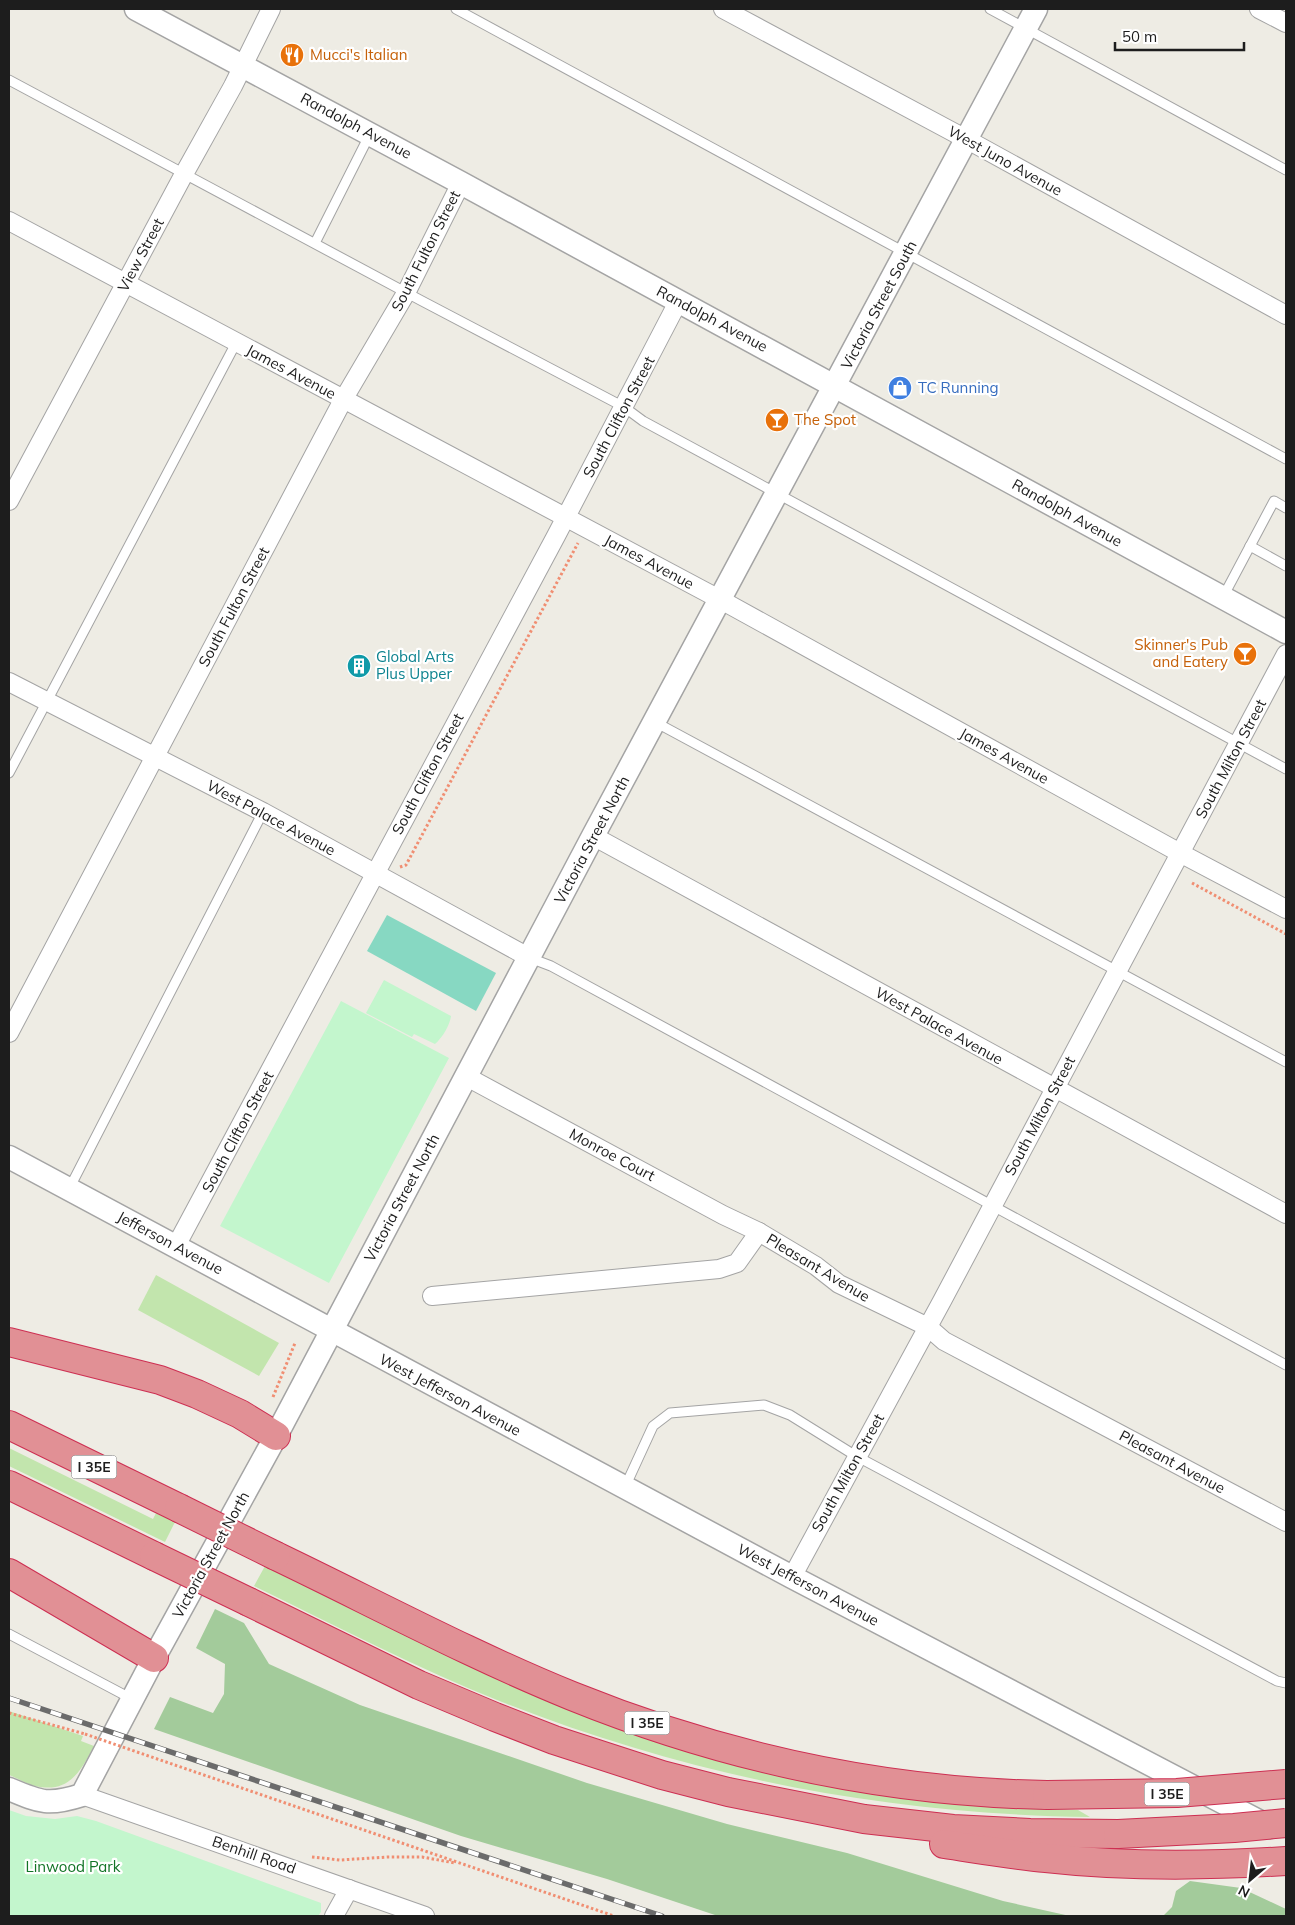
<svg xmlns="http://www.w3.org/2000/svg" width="1295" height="1925" font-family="Mulish,sans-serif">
<rect width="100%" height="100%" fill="#eeece4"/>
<g fill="#c2e5ad">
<polygon points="156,1275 279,1343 259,1376 138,1310"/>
<polygon points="9,1448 153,1519 156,1513 175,1522 165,1542 9,1466"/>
<path d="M265,1566c58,28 117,56 175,84 56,27 111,54 169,75 150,55 309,82 469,85l12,7c-205,-3 -398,-40 -588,-115 -85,-34 -166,-76 -248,-116z"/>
<path d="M9,1711l74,25 -2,5 13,5c-13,25 -25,48 -59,40 -9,-2 -18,-8 -26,-11z"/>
</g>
<g fill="#a3cb9b">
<polygon points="215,1609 244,1623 269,1664 360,1705 587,1783 727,1824 847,1853 1003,1901 1070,1916 718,1916 607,1879 461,1836 154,1729 170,1697 213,1713 224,1694 225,1664 196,1648"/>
<polygon points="1190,1881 1241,1888 1286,1909 1286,1916 1163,1916 1172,1907 1176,1891"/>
</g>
<g fill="#c3f6cd">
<path d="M384,980l67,36c-1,9 -9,22 -16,28l-21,-10 -2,3 -46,-24z"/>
<polygon points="341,1001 449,1058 329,1283 220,1226"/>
<polygon points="9,1810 26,1816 55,1819 77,1816 96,1821 321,1903 321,1912 318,1916 9,1916"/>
</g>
<polygon fill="#87d8c2" points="387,915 496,973 476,1011 367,951"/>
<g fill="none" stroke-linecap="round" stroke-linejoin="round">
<g stroke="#a4a4a4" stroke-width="11">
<g id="service">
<polyline points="456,9 1286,459"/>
<polyline points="990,9 1286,170"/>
<polyline points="9,80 422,301 624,407 643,421 1286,769"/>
<polyline points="315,243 370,134"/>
<polyline points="1250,546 1286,566"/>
<polyline points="1223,597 1274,501 1286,508"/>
<polyline points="655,722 1286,1062"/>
<polyline points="9,773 236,343"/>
<polyline points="530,958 551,966 1286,1365"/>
<polyline points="69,1189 263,812"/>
<polyline points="625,1487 653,1426 670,1413 764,1405 790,1415 856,1456 1277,1681 1286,1683"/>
<polyline points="9,1634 132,1699"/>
</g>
</g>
<g stroke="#a4a4a4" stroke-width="20">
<g id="minor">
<polyline points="723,9 966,139 1286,315"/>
<polyline points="1259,9 1286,23"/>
<polyline points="9,221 721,600 1180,853 1286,909"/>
<polyline points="9,501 184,174 233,86 271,9"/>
<polyline points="9,682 263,812 530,958"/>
<polyline points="593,836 1286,1214"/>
<polyline points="9,1033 343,400 406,293 461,183"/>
<polyline points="467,1077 723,1215 759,1232 816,1266 839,1284 928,1327 944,1341 1286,1522"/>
<polyline points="176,1246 556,536 678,302"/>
<polyline points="432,1296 719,1269 737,1263 759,1232"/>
<polyline points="792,1577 942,1301 1286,654"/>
<polyline points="82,1795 425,1916"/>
<polyline points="334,1916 349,1889"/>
</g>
</g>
<g stroke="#a4a4a4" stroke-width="25">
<g id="tertiary">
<polyline points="136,9 461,183 1286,632"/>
<polyline points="9,1157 792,1577 1270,1827"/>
<path d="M9,1789c31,13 39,17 73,6l72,-137 122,-222 317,-600 443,-827"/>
</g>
</g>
<g stroke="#cd2f52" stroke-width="30">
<g id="motorway">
<polyline points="9,1342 160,1380 197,1394 240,1414 276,1436"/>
<polyline points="9,1425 179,1508"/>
<polyline points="9,1485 154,1556"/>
<path d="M276,1556c98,47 195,99 296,140 151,61 312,96 475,99"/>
<polyline points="9,1573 154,1658"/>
<polyline points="249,1602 419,1685 495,1717 554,1740 662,1775 728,1792 864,1819 953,1829 1030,1833 1118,1834"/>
<path d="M944,1844c34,5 68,11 102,14 80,9 160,8 240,3"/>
</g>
</g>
<g stroke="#f08e72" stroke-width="3" stroke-dasharray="2.5 2.5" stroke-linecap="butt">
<polyline points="400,867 406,865 578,543"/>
<polyline points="1192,883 1286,934"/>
<polyline points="273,1397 295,1343"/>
<polyline points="9,1713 85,1734"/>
<polyline points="137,1752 614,1916"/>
<polyline points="312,1857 340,1860 388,1857 422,1857 455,1863"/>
</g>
<use href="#service" stroke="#fff" stroke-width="9"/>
<use href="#minor" stroke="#fff" stroke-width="18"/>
<use href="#tertiary" stroke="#fff" stroke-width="22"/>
<use href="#motorway" stroke="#e19095" stroke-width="28"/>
<g stroke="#6b6b6b" stroke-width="5.5">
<polyline id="rail" points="9,1698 662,1916"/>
</g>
<use href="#rail" stroke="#fff" stroke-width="4" stroke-dasharray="11" stroke-linecap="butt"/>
<g stroke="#cd2f52" stroke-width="30" stroke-linecap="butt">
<g id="motorway-bridge">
<polyline points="179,1508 276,1556"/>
<polyline points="154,1556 249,1602"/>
<polyline points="1047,1795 1177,1793 1286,1784"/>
<polyline points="1118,1834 1234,1828 1286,1823"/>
</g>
</g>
<polyline stroke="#f08e72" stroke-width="3" stroke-dasharray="2.5 2.5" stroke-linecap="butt" points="85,1734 137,1752"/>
<use href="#motorway-bridge" stroke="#e19095" stroke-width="28"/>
</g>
<defs>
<g id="restaurant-disc" transform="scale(1.25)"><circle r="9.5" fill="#e8710a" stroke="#fff"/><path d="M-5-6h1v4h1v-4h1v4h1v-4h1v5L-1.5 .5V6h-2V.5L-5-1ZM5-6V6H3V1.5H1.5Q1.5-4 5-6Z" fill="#fff"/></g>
<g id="shop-disc" transform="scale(1.25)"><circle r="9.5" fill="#3f7fe0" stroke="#fff"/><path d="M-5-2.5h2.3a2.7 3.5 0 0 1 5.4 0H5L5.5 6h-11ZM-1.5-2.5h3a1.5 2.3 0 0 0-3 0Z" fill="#fff"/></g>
<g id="bar-disc" transform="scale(1.25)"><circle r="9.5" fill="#e8710a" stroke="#fff"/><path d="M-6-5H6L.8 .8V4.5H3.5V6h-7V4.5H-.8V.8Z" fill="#fff"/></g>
<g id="building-disc" transform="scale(1.25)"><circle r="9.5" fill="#0f9aa8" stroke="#fff"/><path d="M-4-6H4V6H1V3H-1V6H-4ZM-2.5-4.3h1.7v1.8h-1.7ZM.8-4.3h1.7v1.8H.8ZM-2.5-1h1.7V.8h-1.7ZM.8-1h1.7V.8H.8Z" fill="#fff"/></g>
</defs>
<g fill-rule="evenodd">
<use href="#restaurant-disc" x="292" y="55"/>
<use href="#shop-disc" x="900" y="388"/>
<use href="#bar-disc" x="777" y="420"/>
<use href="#bar-disc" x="1245" y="654"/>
<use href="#building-disc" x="359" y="666"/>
</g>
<g text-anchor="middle" stroke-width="4.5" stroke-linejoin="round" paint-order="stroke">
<g fill="#fff" stroke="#616161" stroke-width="1">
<rect x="71.5" y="1455.5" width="45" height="23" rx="4"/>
<rect x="624.5" y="1711.5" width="45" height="23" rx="4"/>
<rect x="1144.5" y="1782.5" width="45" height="23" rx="4"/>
</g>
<g font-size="14" font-weight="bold" fill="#1d1d1d">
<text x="94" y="1472">I 35E</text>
<text x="647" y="1728">I 35E</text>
<text x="1167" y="1799">I 35E</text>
</g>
<g font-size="15" fill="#c56008" stroke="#fff" text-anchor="start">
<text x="310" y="60">Mucci's Italian</text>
<text x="794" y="425">The Spot</text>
<text x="1228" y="650" text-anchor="end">Skinner's Pub<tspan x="1228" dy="17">and Eatery</tspan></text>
</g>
<g font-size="15" fill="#1d1d1d" stroke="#fff">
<text transform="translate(356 126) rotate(28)" y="5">Randolph Avenue</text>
<text transform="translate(1005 161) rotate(29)" y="5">West Juno Avenue</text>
<text transform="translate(426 251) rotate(-63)" y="5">South Fulton Street</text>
<text transform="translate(141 255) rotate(-62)" y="5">View Street</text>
<text transform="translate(879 305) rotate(-62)" y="5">Victoria Street South</text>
<text transform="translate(712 319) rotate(28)" y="5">Randolph Avenue</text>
<text transform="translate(291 372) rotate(28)" y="5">James Avenue</text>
<text transform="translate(619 417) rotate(-62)" y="5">South Clifton Street</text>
<text transform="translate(1067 513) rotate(29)" y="5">Randolph Avenue</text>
<text transform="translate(649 562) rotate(28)" y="5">James Avenue</text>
<text transform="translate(234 607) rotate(-62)" y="5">South Fulton Street</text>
<text transform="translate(1004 756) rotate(29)" y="5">James Avenue</text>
<text transform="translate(1231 759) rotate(-62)" y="5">South Milton Street</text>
<text transform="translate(428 774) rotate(-62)" y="5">South Clifton Street</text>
<text transform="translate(271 818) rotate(28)" y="5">West Palace Avenue</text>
<text transform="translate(592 840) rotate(-62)" y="5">Victoria Street North</text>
<text transform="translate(939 1026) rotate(29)" y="5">West Palace Avenue</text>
<text transform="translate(1040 1116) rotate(-62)" y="5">South Milton Street</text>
<text transform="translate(238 1132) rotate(-62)" y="5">South Clifton Street</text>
<text transform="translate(612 1155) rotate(28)" y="5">Monroe Court</text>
<text transform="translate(402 1198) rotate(-62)" y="5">Victoria Street North</text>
<text transform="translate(170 1243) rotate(28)" y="5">Jefferson Avenue</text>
<text transform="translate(818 1268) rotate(31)" y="5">Pleasant Avenue</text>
<text transform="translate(450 1395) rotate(28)" y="5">West Jefferson Avenue</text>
<text transform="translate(1172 1462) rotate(28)" y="5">Pleasant Avenue</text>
<text transform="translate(848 1473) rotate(-61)" y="5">South Milton Street</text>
<text transform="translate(211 1555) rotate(-61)" y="5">Victoria Street North</text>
<text transform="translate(808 1585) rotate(28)" y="5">West Jefferson Avenue</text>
<text transform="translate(254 1855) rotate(19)" y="5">Benhill Road</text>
</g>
<g font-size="15" fill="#366cbe" stroke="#fff" text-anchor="start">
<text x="918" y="393">TC Running</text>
</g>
<g font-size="15" fill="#0d838f" stroke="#fff" text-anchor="start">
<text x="376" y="662">Global Arts<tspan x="376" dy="17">Plus Upper</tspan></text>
</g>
<g font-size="15" fill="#127426" stroke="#fff">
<text x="73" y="1872">Linwood Park</text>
</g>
</g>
<rect width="1295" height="1925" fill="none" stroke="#1d1d1d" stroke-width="20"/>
<g transform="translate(1250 1880) rotate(208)" stroke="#ffffff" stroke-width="4" paint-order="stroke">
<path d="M0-4L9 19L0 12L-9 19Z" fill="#1d1d1d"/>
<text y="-8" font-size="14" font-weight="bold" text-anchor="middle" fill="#1d1d1d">N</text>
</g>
<path d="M1115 42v8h129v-8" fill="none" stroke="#1d1d1d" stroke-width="2.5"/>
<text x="1122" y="42" font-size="15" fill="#1d1d1d" stroke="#ffffff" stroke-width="4" paint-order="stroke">50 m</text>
</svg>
